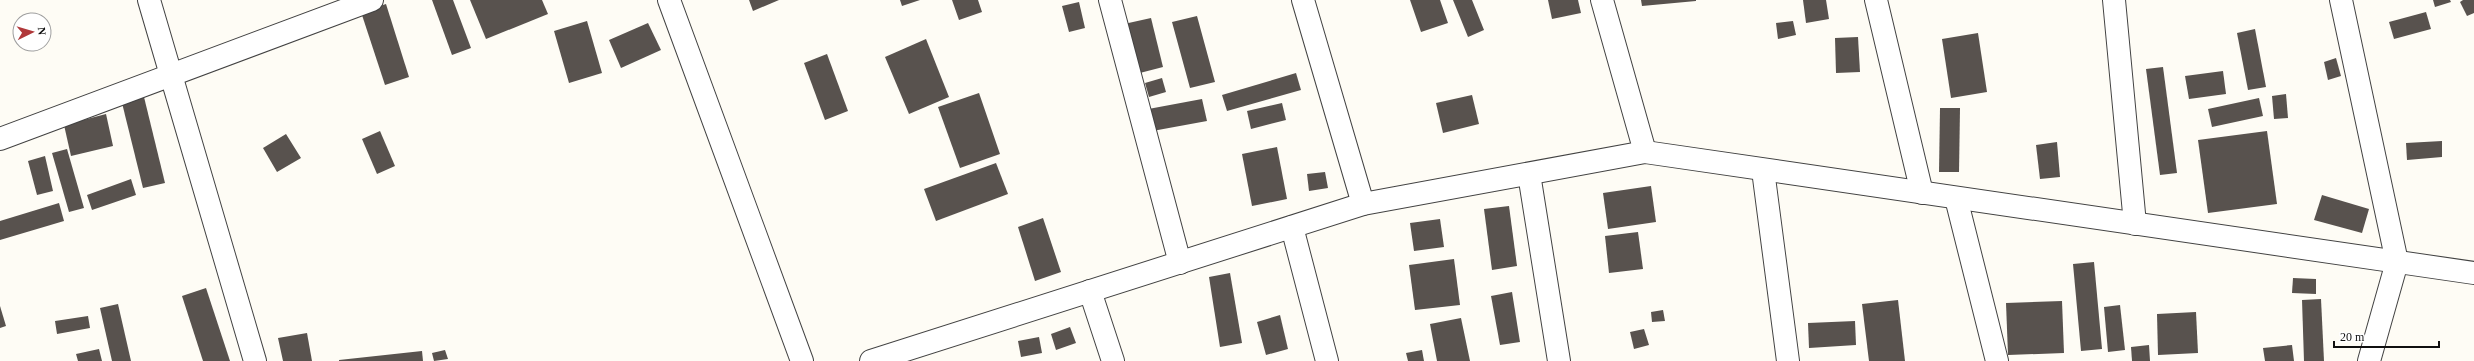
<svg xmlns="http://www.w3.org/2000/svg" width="2474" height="361" font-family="'Times New Roman',serif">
<rect width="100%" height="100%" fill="#fefcf5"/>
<g fill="#58524e">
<polygon points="432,0 453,0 471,48 452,55"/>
<polygon points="470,0 542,0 548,14 486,39"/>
<polygon points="749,0 779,0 753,11"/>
<polygon points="900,0 920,0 902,6"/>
<polygon points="952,0 978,0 982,12 959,20"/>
<polygon points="1410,0 1440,0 1448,23 1421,32"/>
<polygon points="1453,0 1472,0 1484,30 1468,37"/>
<polygon points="1548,0 1578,0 1581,13 1552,19"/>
<polygon points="1641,0 1696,0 1696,1 1642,6"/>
<polygon points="1803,0 1826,0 1829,19 1806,23"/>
<polygon points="2433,0 2450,0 2451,2 2435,7"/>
<polygon points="2463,0 2474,0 2474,13 2467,16 2460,2"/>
<polygon points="1079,2 1085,28 1069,32 1062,6"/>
<polygon points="386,4 409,77 385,85 361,12"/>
<polygon points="2426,12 2431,29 2394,39 2389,22"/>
<polygon points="1197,16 1215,82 1190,88 1172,22"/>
<polygon points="1151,18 1163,67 1136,74 1124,24"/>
<polygon points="587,21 602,73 569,83 554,31"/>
<polygon points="1793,21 1796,35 1778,39 1776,23"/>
<polygon points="648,23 661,50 621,68 609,40"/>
<polygon points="2255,29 2266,87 2248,90 2237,33"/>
<polygon points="1978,33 1987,92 1951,98 1942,39"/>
<polygon points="1858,37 1860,72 1836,73 1835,38"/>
<polygon points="926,39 949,97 909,114 885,57"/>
<polygon points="827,54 848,111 825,120 804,63"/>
<polygon points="2336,58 2341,76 2328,80 2324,62"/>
<polygon points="2163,67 2177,173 2160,175 2146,69"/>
<polygon points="2223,71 2226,94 2189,99 2185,76"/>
<polygon points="1296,73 1301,90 1227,111 1222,95"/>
<polygon points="1162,78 1166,92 1149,97 1145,83"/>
<polygon points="979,93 1000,154 960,168 938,107"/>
<polygon points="2286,94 2288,118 2274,119 2272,96"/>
<polygon points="1472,95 1479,124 1443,133 1436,103"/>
<polygon points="144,97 165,183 143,188 122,103"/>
<polygon points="2259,98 2263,116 2212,127 2208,109"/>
<polygon points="1202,99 1207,121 1147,132 1143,110"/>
<polygon points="1282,103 1286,120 1251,129 1247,111"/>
<polygon points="1940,108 1960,108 1959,172 1939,172"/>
<polygon points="106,114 113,146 71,156 64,125"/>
<polygon points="380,131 395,166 377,174 362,139"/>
<polygon points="2267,131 2277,204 2208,213 2198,140"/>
<polygon points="286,134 301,158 277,172 263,148"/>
<polygon points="2442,141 2442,157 2407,160 2406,143"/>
<polygon points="2057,142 2060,177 2040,179 2036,145"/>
<polygon points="1277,147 1287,199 1252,206 1242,154"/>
<polygon points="67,149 84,208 69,212 52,153"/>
<polygon points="45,156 53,191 37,195 28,161"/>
<polygon points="996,163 1008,194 936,221 924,189"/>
<polygon points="1325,172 1328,188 1309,191 1307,174"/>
<polygon points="131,179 136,195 92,210 87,195"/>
<polygon points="1651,186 1656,222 1608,229 1603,193"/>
<polygon points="2322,195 2369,209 2362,233 2314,220"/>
<polygon points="59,203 64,221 0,240 0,221"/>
<polygon points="1509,206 1517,266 1492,270 1484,209"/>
<polygon points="1043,218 1061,272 1035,281 1018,227"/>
<polygon points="1440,219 1444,247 1414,251 1410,223"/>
<polygon points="1638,232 1643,269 1609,273 1605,236"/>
<polygon points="1454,259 1460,305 1415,310 1409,265"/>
<polygon points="2094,262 2102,349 2081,351 2073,264"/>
<polygon points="1230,273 1242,343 1220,347 1209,277"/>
<polygon points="2293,278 2316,279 2316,294 2292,293"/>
<polygon points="206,288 230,361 203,361 182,296"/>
<polygon points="1512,292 1520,342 1500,345 1491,296"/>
<polygon points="2321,299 2324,361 2304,361 2302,300"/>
<polygon points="1898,300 1905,361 1869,361 1862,304"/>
<polygon points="2062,301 2064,353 2008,355 2006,303"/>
<polygon points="118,304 131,361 112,361 100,308"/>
<polygon points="2120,305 2125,350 2108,352 2104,307"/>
<polygon points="0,306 6,326 0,328"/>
<polygon points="1663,310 1665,321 1652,322 1651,312"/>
<polygon points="2196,312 2198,353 2158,355 2157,314"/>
<polygon points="1280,315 1288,349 1266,355 1257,322"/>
<polygon points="88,316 90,328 57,334 55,321"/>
<polygon points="1461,318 1470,361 1437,361 1430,324"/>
<polygon points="1855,321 1856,345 1809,348 1808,323"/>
<polygon points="1070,327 1076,343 1056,350 1051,334"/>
<polygon points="1644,329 1649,345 1634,349 1630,332"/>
<polygon points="307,333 312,361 283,361 278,338"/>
<polygon points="1039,337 1042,353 1021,357 1018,341"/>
<polygon points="2149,345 2150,361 2132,361 2131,347"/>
<polygon points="2292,345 2294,361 2265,361 2263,348"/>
<polygon points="99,349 102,361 78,361 76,354"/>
<polygon points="445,350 448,359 434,361 432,353"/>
<polygon points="1422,350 1424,361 1408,361 1406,353"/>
<polygon points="422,351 423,361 339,361 339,360"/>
</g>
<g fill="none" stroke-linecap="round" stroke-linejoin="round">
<g stroke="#434343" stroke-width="24">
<g id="street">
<polyline points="149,0 255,361"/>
<polyline points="669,0 802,361"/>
<polyline points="1110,0 1180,263"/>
<polyline points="1303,0 1363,204"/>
<polyline points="1602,0 1645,152"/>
<polyline points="1876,0 1922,193"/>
<polyline points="2114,0 2135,224"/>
<polyline points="2341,0 2397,262 2369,361"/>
<polyline points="0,139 372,0"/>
<polyline points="1763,170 1788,361"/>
<polyline points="1529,174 1559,361"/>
<polyline points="1956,198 1997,361"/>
<polyline points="1292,227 1327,361"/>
<polyline points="1090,291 1113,361"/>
<polyline points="871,361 1363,204 1645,152 2474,273"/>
</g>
</g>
<use href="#street" stroke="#fff" stroke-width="22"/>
</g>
<g transform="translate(32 32) rotate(85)"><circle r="19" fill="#ffffff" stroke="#9f9f9f"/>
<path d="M0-3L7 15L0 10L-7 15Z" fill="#b0383a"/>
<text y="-6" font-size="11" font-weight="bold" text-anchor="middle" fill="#101010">N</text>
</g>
<path d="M2334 341v6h105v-6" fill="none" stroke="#101010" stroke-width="2"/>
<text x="2340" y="341" font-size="12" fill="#101010" stroke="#ffffff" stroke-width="3" paint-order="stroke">20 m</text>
</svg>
